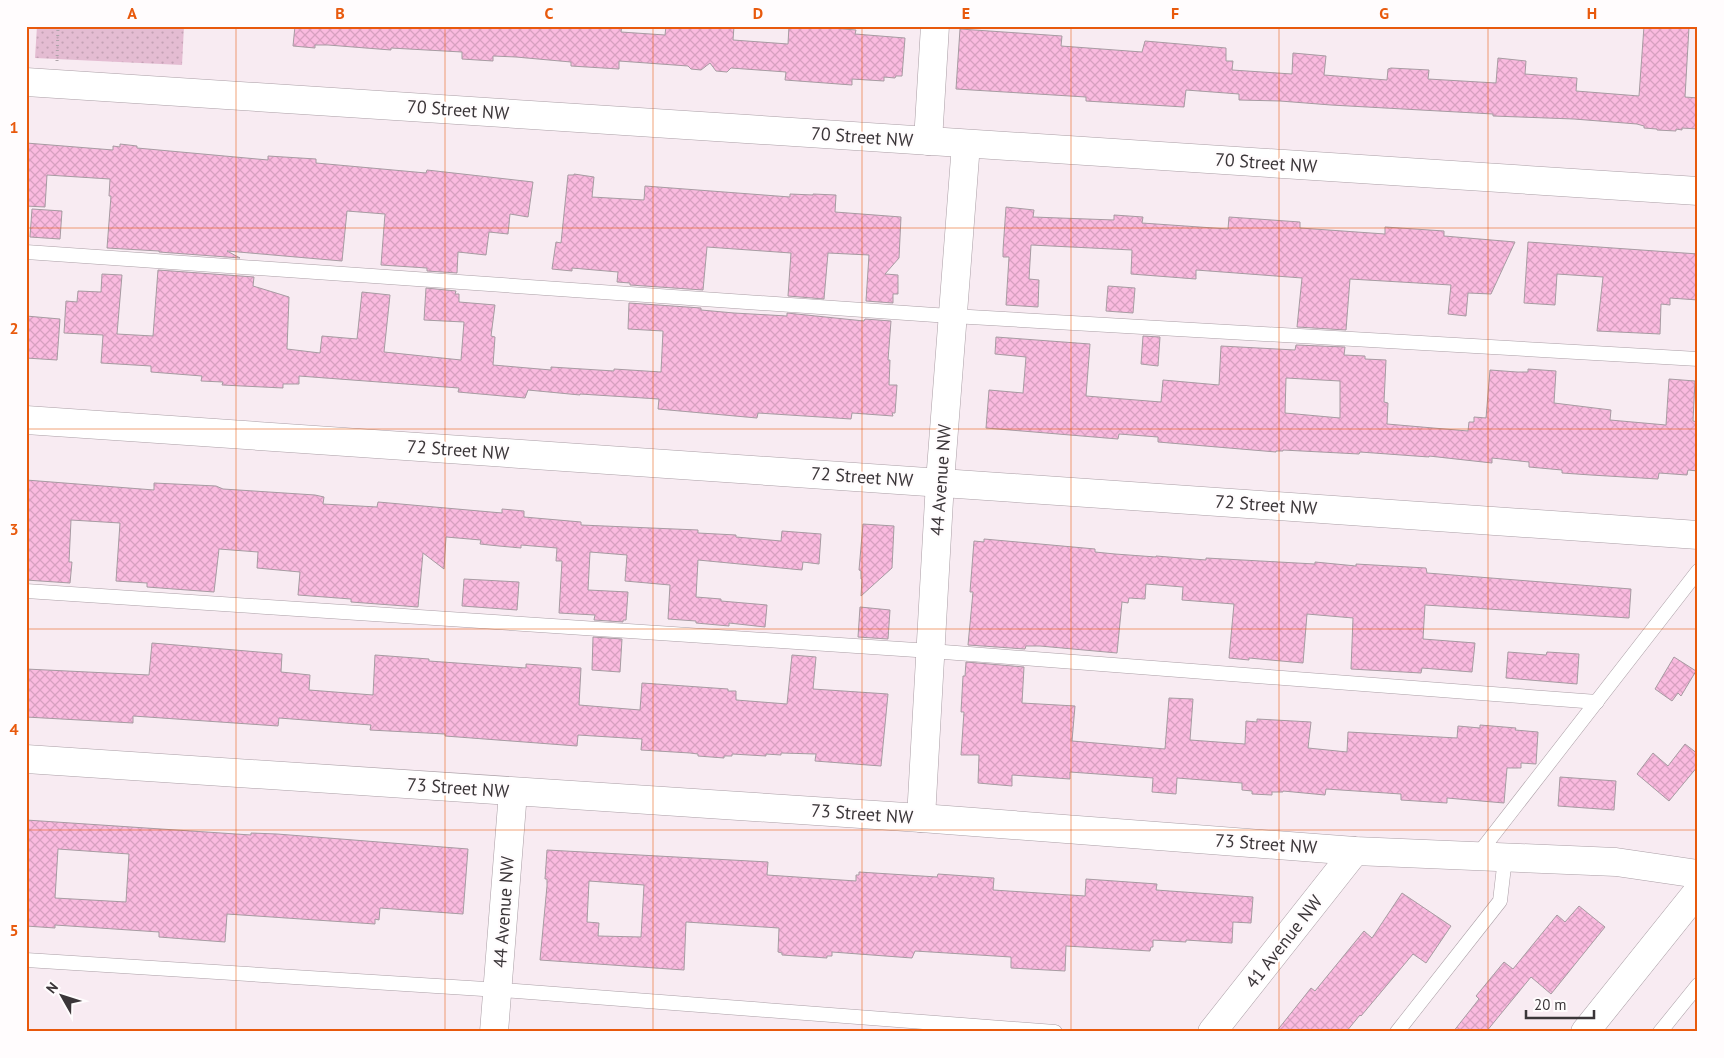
<svg xmlns="http://www.w3.org/2000/svg" width="1724" height="1058" font-family="'PT Sans',sans-serif">
<defs>
<pattern id="park-dots" width="8" height="8" patternUnits="userSpaceOnUse" patternTransform="scale(1.25)"><rect width="8" height="8" fill="#e4bcd2"/><path d="M2 2h.1M6 6h.1" fill="none" stroke="#c4a2b5" stroke-width="1.8" stroke-linecap="round"/></pattern>
<pattern id="building-cross-hatch" width="8" height="8" patternUnits="userSpaceOnUse" patternTransform="scale(1.25)"><rect width="8" height="8" fill="#fabadf"/><path d="M0 0l8 8M0 8l8-8" fill="none" stroke="#d7a0c0"/></pattern>
</defs>
<rect width="100%" height="100%" fill="#f8ebf2"/>
<polygon fill="url(#park-dots)" points="37,26 184,26 182,65 35,58"/>
<g fill="url(#building-cross-hatch)" stroke="#a79ba2" fill-rule="evenodd">
<polygon points="295,26 622,26 621,32 665,35 666,26 734,26 733,40 788,44 789,26 808,26 856,30 855,34 905,38 902,76 896,76 895,78 884,77 884,81 852,79 852,85 785,80 786,72 731,68 727,72 716,71 710,63 701,70 691,69 688,66 619,61 619,69 571,66 571,62 516,57 493,56 493,61 462,59 462,52 391,48 391,50 328,45 315,45 315,48 293,46"/>
<polygon points="1644,26 1689,27 1685,97 1698,98 1698,129 1682,128 1682,130 1676,129 1676,131 1657,130 1657,129 1644,128 1644,126 1637,124 1574,119 1493,116 1493,114 1331,105 1280,101 1239,100 1239,94 1186,90 1184,107 1086,101 1086,97 956,89 960,29 1062,36 1061,46 1142,52 1145,41 1226,48 1226,61 1233,61 1232,70 1292,74 1293,53 1326,56 1324,75 1387,80 1388,69 1391,68 1429,70 1428,79 1496,83 1498,58 1526,61 1525,74 1577,78 1576,91 1639,96"/>
<polygon points="26,143 113,150 113,146 120,147 120,144 137,146 137,148 268,160 268,156 316,159 316,163 426,173 427,170 533,182 528,217 510,214 508,234 489,232 486,255 458,252 457,273 427,271 427,268 381,265 385,214 347,211 342,261 227,251 240,258 159,252 159,251 107,248 111,196 109,196 110,179 47,175 45,207 26,206"/>
<polygon points="574,174 594,177 592,197 644,200 645,186 790,197 790,194 813,195 813,194 836,195 835,212 901,217 899,258 885,274 898,275 898,294 893,294 893,303 866,301 869,255 828,253 824,299 788,296 791,253 707,247 703,290 630,285 630,283 617,282 618,272 572,268 572,271 552,269 556,242 561,243 568,175 574,175"/>
<polygon points="1006,207 1034,210 1033,217 1114,220 1114,215 1143,217 1142,223 1228,229 1229,217 1300,222 1300,228 1385,234 1385,227 1444,231 1444,236 1515,242 1491,294 1468,293 1466,316 1448,314 1451,285 1350,279 1346,330 1297,327 1302,278 1196,270 1196,279 1131,274 1132,250 1031,245 1029,279 1039,280 1038,307 1006,305 1009,257 1003,257 1003,250"/>
<polygon points="32,209 62,211 60,239 30,237"/>
<polygon points="1528,242 1698,254 1698,300 1670,298 1670,305 1661,304 1660,334 1597,331 1603,277 1557,274 1555,305 1524,303"/>
<polygon points="158,270 254,277 253,286 289,297 287,349 320,353 322,336 357,339 362,292 390,295 384,352 461,360 464,322 424,320 426,288 456,291 455,294 459,294 459,302 495,305 491,336 495,337 493,365 551,370 551,367 614,371 614,369 661,372 663,331 628,329 629,303 701,308 701,310 734,313 787,316 787,313 864,321 865,319 891,321 888,360 890,360 889,385 897,385 895,413 892,413 893,416 852,413 851,419 758,413 757,418 658,409 659,399 580,394 580,395 528,390 525,398 458,392 459,388 299,376 299,384 283,384 283,388 222,385 223,382 201,381 202,376 151,372 151,366 101,363 103,335 64,333 66,301 77,302 78,291 101,292 102,274 122,275 117,334 153,336"/>
<polygon points="1108,286 1135,288 1133,313 1106,311"/>
<polygon points="26,316 60,319 57,360 26,358"/>
<polygon points="1143,336 1160,337 1158,366 1141,364"/>
<path d="M996,337l94,7 -4,52 75,6 2,-22 56,5 2,-39 74,4 1,-5 49,2 -1,8 21,1v3l21,1 -2,42 4,1 -1,21 81,7 1,-9h5v-5l12,1 4,-48 27,2h11v-3l28,2 -2,32 57,7 -1,10 56,5 3,-46 26,2 -2,40 5,1v49l-10,-1 -1,5 -28,-2 -1,6 -67,-4 -29,-2v-3l-33,-3v-5l-37,-4v5l-63,-7v1l-69,-5 -1,2 -76,-4v1h-7v1l-118,-10v-5l-39,-3 -1,5 -132,-11 3,-38 34,3 3,-36 -31,-3zM1286,378l54,3v37l-55,-5z"/>
<polygon points="26,480 154,490 154,483 216,486 223,489 315,495 324,497 323,504 377,507 378,502 502,513 502,509 524,511 524,517 581,522 581,525 698,530 698,533 736,535 736,537 781,541 782,531 821,534 819,564 803,562 802,570 698,560 696,597 721,599 721,601 767,605 765,627 729,623 729,626 696,623 696,621 668,619 670,585 625,581 627,555 590,552 588,590 628,592 626,620 623,620 623,622 594,620 595,615 559,613 562,561 556,561 557,548 521,545 521,548 499,546 480,544 481,540 446,537 444,569 423,553 418,607 351,602 351,599 298,595 300,572 257,568 258,552 219,549 214,592 147,587 147,583 116,581 120,523 71,520 69,562 72,562 70,583 26,580"/>
<polygon points="863,524 894,526 892,568 861,596 862,579 861,579 861,571 859,570"/>
<polygon points="984,539 1040,544 1095,549 1095,552 1115,554 1156,557 1156,556 1206,560 1206,558 1315,564 1315,562 1356,566 1356,564 1426,568 1427,573 1631,589 1629,618 1425,605 1423,639 1475,643 1472,672 1422,668 1421,673 1351,669 1353,618 1307,614 1303,663 1249,658 1249,660 1229,658 1234,604 1182,600 1183,587 1146,584 1145,599 1129,598 1128,603 1122,602 1117,653 1040,646 1026,646 1025,649 968,645 973,592 970,592 974,541 984,542"/>
<polygon points="464,579 519,582 517,610 462,606"/>
<polygon points="860,607 890,610 888,639 858,637"/>
<polygon points="593,637 622,639 620,672 592,670"/>
<polygon points="152,643 282,654 281,672 310,675 309,690 373,695 375,655 429,659 429,661 526,668 526,664 581,668 579,705 640,710 642,683 728,689 728,691 736,691 736,700 787,704 792,655 816,657 813,689 888,694 881,766 815,761 816,754 781,753 781,755 766,754 766,756 732,754 732,756 724,756 724,758 698,756 698,754 690,753 641,750 642,739 578,735 577,746 445,736 445,734 370,730 371,725 279,718 278,726 133,716 133,723 26,717 26,669 149,675"/>
<polygon points="1508,652 1546,655 1547,652 1579,654 1577,684 1506,678"/>
<polygon points="1674,657 1696,671 1681,696 1678,693 1672,701 1655,689"/>
<polygon points="966,662 1024,667 1022,703 1075,706 1072,741 1165,749 1169,698 1193,699 1190,740 1245,744 1246,721 1257,722 1257,719 1311,722 1308,748 1347,752 1348,732 1457,738 1458,726 1480,728 1480,725 1516,728 1515,730 1538,732 1536,764 1521,763 1521,768 1507,768 1504,803 1447,798 1447,803 1401,800 1401,794 1326,789 1325,795 1283,791 1283,792 1272,792 1272,795 1252,794 1252,791 1242,790 1242,783 1177,778 1176,794 1152,792 1153,778 1070,772 1070,779 1012,775 1012,786 978,783 979,755 961,755 964,712 961,712 963,676 965,676"/>
<polygon points="1685,744 1698,754 1698,766 1669,801 1637,774 1653,753 1668,766"/>
<polygon points="1560,777 1616,781 1614,810 1558,806"/>
<path d="M26,820l225,15v-2l26,1 191,15 -5,65 -83,-6 -1,12 -4,-1v5l-148,-10 -2,28 -66,-5v-5l-104,-7v3l-29,-2zM58,849l71,5 -3,48 -71,-4z"/>
<path d="M547,850l221,12 -1,13 89,6v-6h3v-3l78,5 1,-3 56,4 -1,12 92,6 1,-17 71,5 -1,6 97,7 -2,26 -18,-1 -1,21 -46,-3v2l-33,-2v7h-2l-1,4 -84,-5 -1,25 -54,-3v-11l-96,-6 -3,7 -80,-6v4h-5v2l-45,-3v-2l-4,-1 1,-24 -93,-6 -2,48 -144,-10 7,-74v-7h-2zM589,881l55,4 -3,52 -43,-1 1,-13 -12,-1z"/>
<polygon points="1402,893 1451,926 1426,963 1413,954 1361,1016 1360,1015 1346,1032 1276,1032 1311,988 1315,991 1364,931 1372,938"/>
<polygon points="1579,906 1605,927 1551,994 1531,977 1486,1032 1453,1032 1479,999 1476,996 1504,962 1513,969 1557,915 1565,922"/>
</g>
<g fill="none" stroke-linecap="round" stroke-linejoin="round">
<g stroke="#aa9ea5" stroke-width="15">
<g id="service">
<polyline points="26,252 935,315 1698,359"/>
<polyline points="26,591 931,651 1597,702"/>
<polyline points="1476,857 1698,571"/>
<polyline points="26,960 516,991 1055,1032"/>
<polyline points="1397,1032 1500,901 1505,858"/>
<polyline points="1660,1032 1698,985"/>
</g>
</g>
<g stroke="#aa9ea5" stroke-width="29">
<g id="minor">
<polyline points="26,82 1698,191"/>
<polyline points="928,141 935,26"/>
<polyline points="26,420 1698,535"/>
<polyline points="26,759 921,818 1355,851 1616,862 1698,874"/>
<polyline points="921,818 940,482 966,144"/>
<polyline points="494,1032 513,792"/>
<polyline points="1212,1032 1355,851"/>
</g>
</g>
<g stroke="#aa9ea5" stroke-width="29">
<polyline id="tertiary" points="1585,1032 1698,891"/>
</g>
<polyline stroke="#aea4aa" stroke-width="3" stroke-dasharray="1 4" stroke-linecap="butt" points="57,61 58,26"/>
<use href="#service" stroke="#fff" stroke-width="14"/>
<use href="#minor" stroke="#fff" stroke-width="28"/>
<use href="#tertiary" stroke="#fff" stroke-width="28"/>
</g>
<path fill="none" stroke="#e8590c" stroke-width="1" stroke-opacity="0.55" d="M236,26v1006M445,26v1006M653,26v1006M862,26v1006M1071,26v1006M1279,26v1006M1488,26v1006M26,228h1672M26,429h1672M26,629h1672M26,830h1672"/>
<g text-anchor="middle" stroke-width="4.5" stroke-linejoin="round" paint-order="stroke">
<g font-size="18" fill="#3b3639" stroke="#fffcfd">
<text transform="translate(458 110) rotate(4)" y="6">70 Street NW</text>
<text transform="translate(862 137) rotate(4)" y="6">70 Street NW</text>
<text transform="translate(1266 163) rotate(4)" y="6">70 Street NW</text>
<text transform="translate(458 450) rotate(4)" y="6">72 Street NW</text>
<text transform="translate(862 477) rotate(4)" y="6">72 Street NW</text>
<text transform="translate(941 480) rotate(-86)" y="6">44 Avenue NW</text>
<text transform="translate(1266 505) rotate(4)" y="6">72 Street NW</text>
<text transform="translate(458 788) rotate(4)" y="6">73 Street NW</text>
<text transform="translate(862 814) rotate(4)" y="6">73 Street NW</text>
<text transform="translate(1266 844) rotate(4)" y="6">73 Street NW</text>
<text transform="translate(504 912) rotate(-86)" y="6">44 Avenue NW</text>
<text transform="translate(1284 942) rotate(-52)" y="6">41 Avenue NW</text>
</g>
</g>
<rect width="1724" height="1058" fill="none" stroke="#fffcfd" stroke-width="55"/>
<g transform="translate(62 996) rotate(309)" stroke="#fffcfd" stroke-width="4" paint-order="stroke">
<path d="M0-4L9 19L0 12L-9 19Z" fill="#3b3639"/>
<text y="-8" font-size="14" font-weight="bold" text-anchor="middle" fill="#3b3639">N</text>
</g>
<path d="M1526 1010v8h68v-8" fill="none" stroke="#3b3639" stroke-width="2.5"/>
<text x="1534" y="1010" font-size="15" fill="#3b3639" stroke="#fffcfd" stroke-width="4" paint-order="stroke">20 m</text>
<rect x="28" y="28" width="1668" height="1002" fill="none" stroke="#e8590c" stroke-width="2"/>
<g font-size="16" text-anchor="middle" font-weight="bold" fill="#e8590c">
<text x="132" y="19">A</text>
<text x="340" y="19">B</text>
<text x="549" y="19">C</text>
<text x="758" y="19">D</text>
<text x="966" y="19">E</text>
<text x="1175" y="19">F</text>
<text x="1384" y="19">G</text>
<text x="1592" y="19">H</text>
<text x="14" y="133">1</text>
<text x="14" y="334">2</text>
<text x="14" y="535">3</text>
<text x="14" y="735">4</text>
<text x="14" y="936">5</text>
</g>
</svg>
